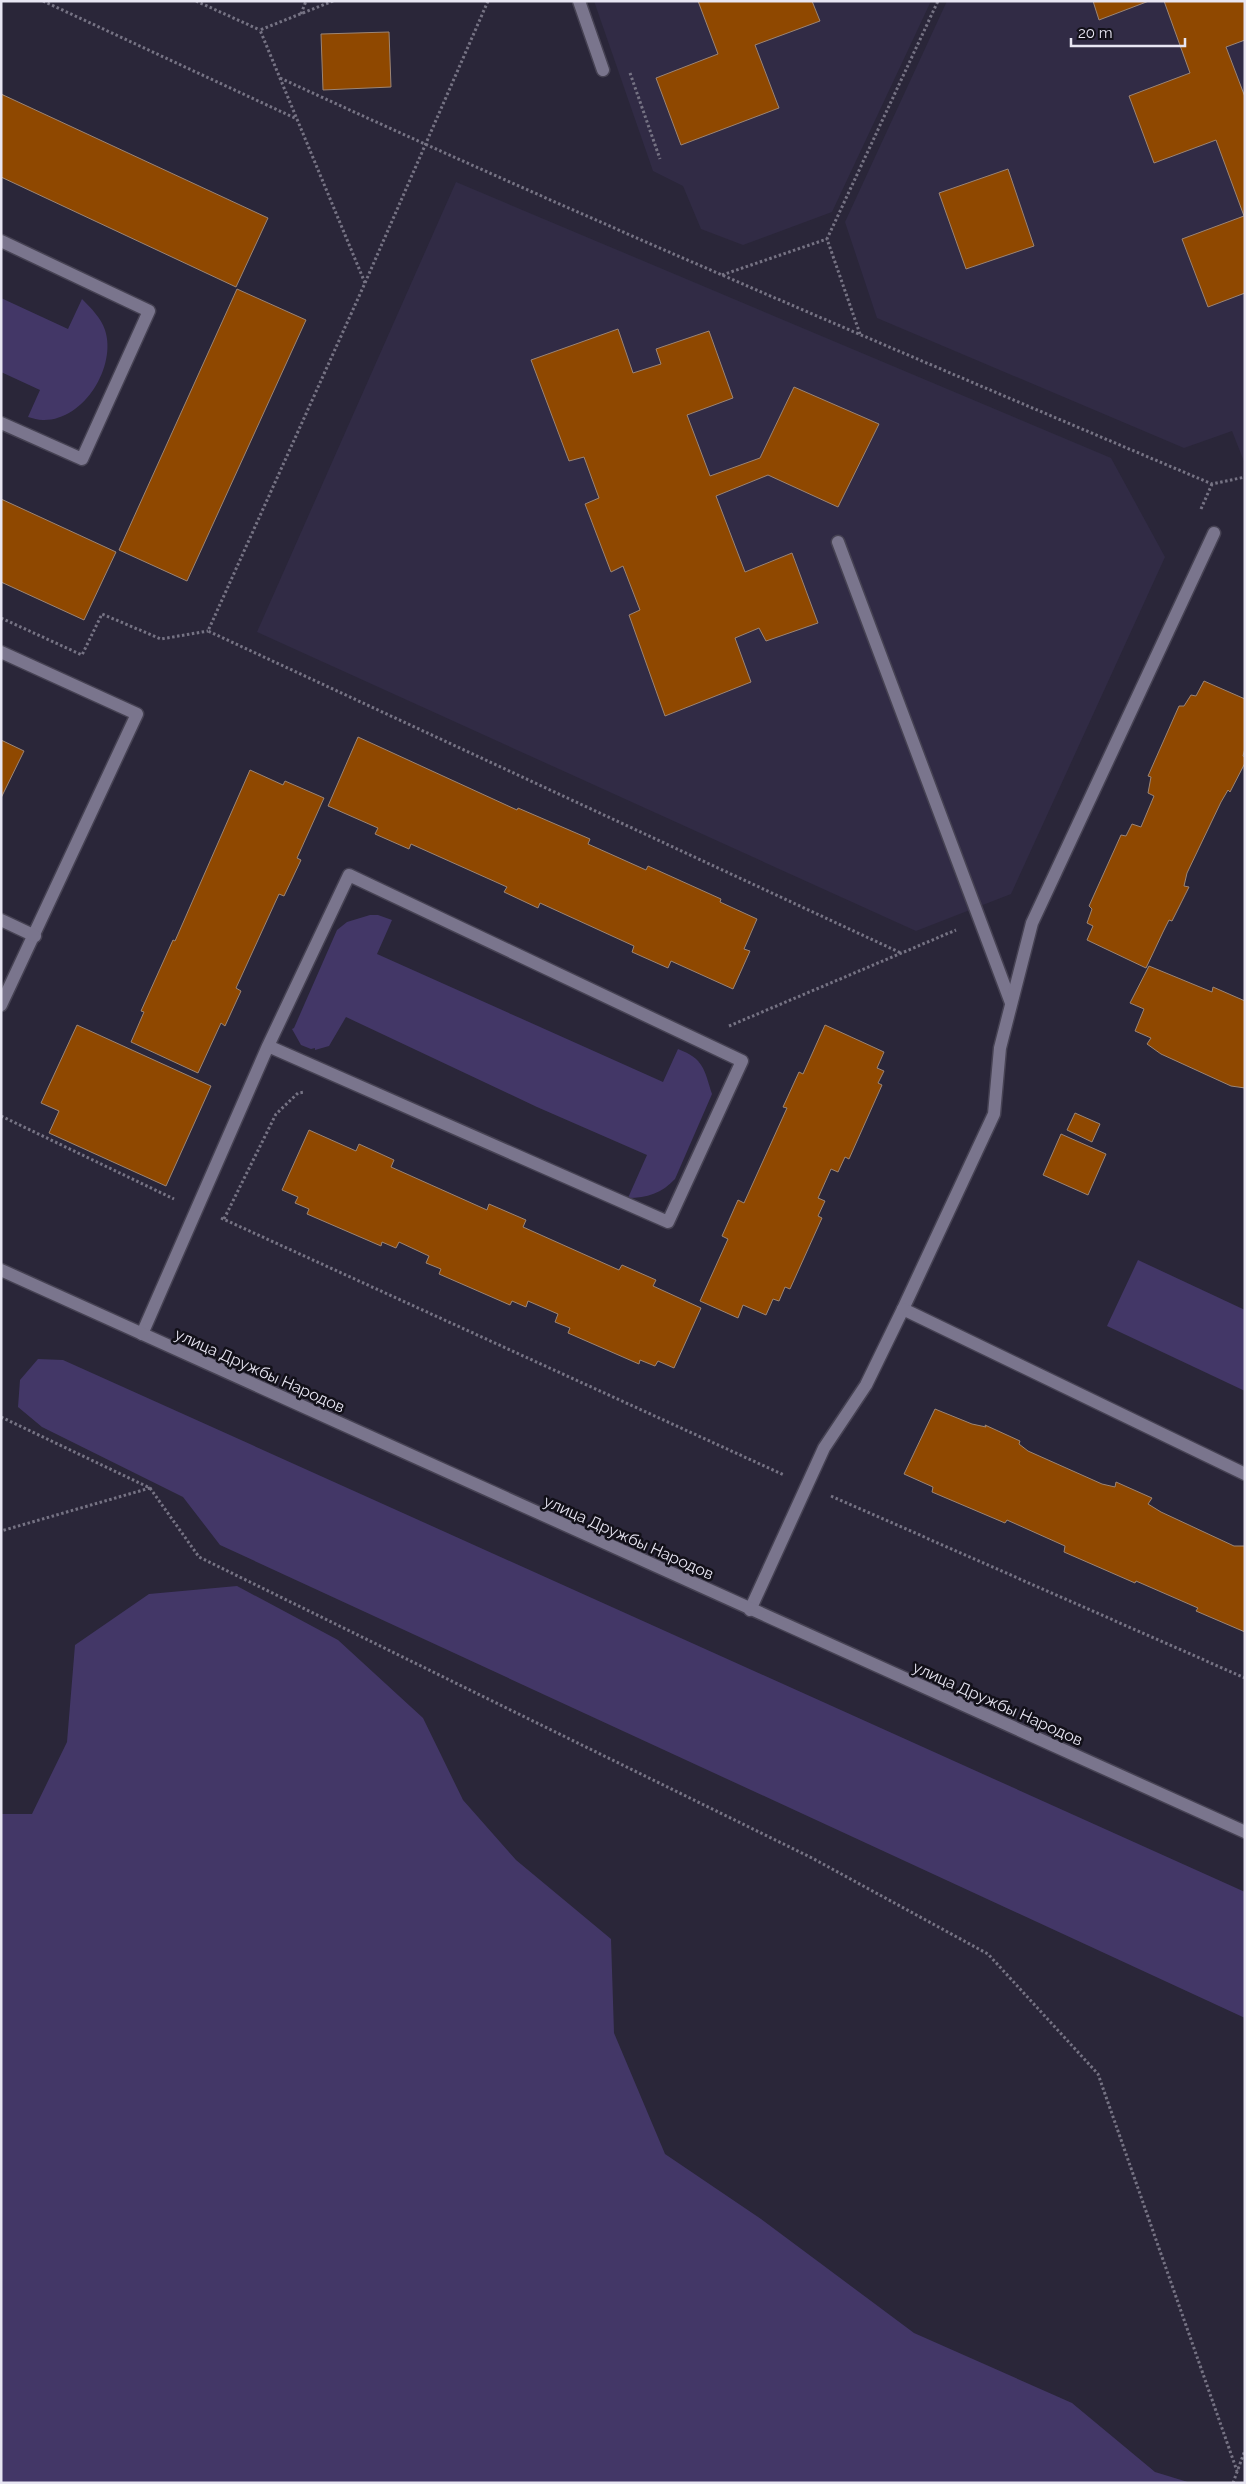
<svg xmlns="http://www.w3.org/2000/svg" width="1246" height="2484" font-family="Raleway,sans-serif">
<rect width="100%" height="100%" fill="#2a2639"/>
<g fill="#312b45">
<polygon points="594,1 931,1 832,212 743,245 701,229 683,186 653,171"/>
<polygon points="947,1 1245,1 1245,464 1232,431 1184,448 877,318 845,222"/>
<polygon points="456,182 1111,458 1165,557 1011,894 916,931 257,632"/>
</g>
<g fill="#433767">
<path d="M1,298l67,31 14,-30c9,9 19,19 23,31 12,36 -21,91 -62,90 -5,0 -10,-2 -15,-3l12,-27 -39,-18z"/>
<path d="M370,915h8l14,5 -15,34 286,128 15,-33c26,10 26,20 34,45l-37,85c-13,14 -28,19 -47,19l19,-43 -110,-48 -191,-90 -17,29 -14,4v-2l-4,1 -10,-4 -9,-16 2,-1 43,-98 10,-8z"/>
<polygon points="1138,1260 1245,1310 1245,1391 1107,1326"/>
<polygon points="38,1359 63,1360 1245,1892 1245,2018 220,1545 183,1497 42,1427 18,1407 20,1380"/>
<polygon points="237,1586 338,1640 423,1718 463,1800 516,1860 611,1939 614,2033 665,2154 761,2219 914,2333 1072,2403 1155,2472 1191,2483 1,2483 1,1814 32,1814 67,1742 75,1645 149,1594"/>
</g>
<g fill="#8f4800" stroke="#9c8575">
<polygon points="698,1 812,1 820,21 755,45 779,108 681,145 656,78 718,54"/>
<polygon points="1093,1 1149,1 1099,20"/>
<polygon points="1164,1 1245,1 1245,40 1226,47 1245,97 1245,293 1208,307 1182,239 1244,216 1216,140 1154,163 1129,96 1190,73"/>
<polygon points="389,32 391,87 323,90 321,34"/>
<polygon points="1,94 268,218 236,287 1,177"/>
<polygon points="1008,169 1034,246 966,269 939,193"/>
<polygon points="237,289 306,320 187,581 119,550"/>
<polygon points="618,329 633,373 661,364 656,349 709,331 733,398 687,415 710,476 760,458 794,387 879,424 838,507 768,475 716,496 745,572 792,553 818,623 766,641 759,628 735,638 751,682 665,716 629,615 640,610 623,566 611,572 585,504 599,498 584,457 569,461 531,360"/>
<polygon points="1,499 116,552 84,620 1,582"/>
<polygon points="1204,681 1245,699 1245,748 1243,756 1245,757 1245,763 1230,792 1228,790 1221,802 1187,873 1184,886 1189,887 1172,921 1169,920 1163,932 1146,968 1087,940 1093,926 1087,923 1092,909 1089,906 1121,835 1126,836 1132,824 1141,827 1154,796 1148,793 1151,777 1148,776 1179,706 1184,706 1191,695 1196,696"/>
<polygon points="358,737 517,810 518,808 590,839 588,844 646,870 648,866 721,899 720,902 757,919 744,949 750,951 733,989 671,961 668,968 632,952 634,946 540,903 538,908 504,892 507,887 411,844 409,849 375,834 378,828 328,806"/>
<polygon points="1,740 24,751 1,798"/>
<polygon points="250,770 283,785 285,781 324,798 297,858 301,860 284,896 279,894 236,988 241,991 225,1026 221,1023 198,1073 131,1042 144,1012 141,1011 173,940 175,941"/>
<polygon points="1149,966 1212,992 1213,987 1245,1001 1245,1088 1231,1086 1161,1054 1147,1044 1151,1038 1135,1031 1144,1009 1130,1003"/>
<polygon points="77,1025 211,1086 166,1186 49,1133 59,1111 41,1103"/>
<polygon points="825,1025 884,1052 877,1068 884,1071 878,1083 882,1085 849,1159 845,1157 838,1172 831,1169 818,1198 825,1201 818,1216 822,1218 790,1289 785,1287 779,1301 773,1299 766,1315 743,1305 738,1318 700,1301 728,1239 722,1236 738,1200 744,1203 787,1108 783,1107 799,1072 803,1074"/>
<polygon points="1075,1113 1100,1124 1092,1142 1067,1130"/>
<polygon points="309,1130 356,1151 359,1144 394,1160 391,1167 487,1210 489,1204 526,1220 523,1227 619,1270 622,1265 656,1280 653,1286 701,1308 674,1368 658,1361 655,1366 640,1360 639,1364 568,1333 570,1328 555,1322 558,1314 528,1301 526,1307 512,1301 510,1305 439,1274 441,1269 426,1263 429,1256 399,1242 396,1248 382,1242 381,1246 307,1214 309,1209 295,1203 298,1197 282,1190"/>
<polygon points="1061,1134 1106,1154 1088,1195 1043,1175"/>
<polygon points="935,1409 972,1424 986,1427 985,1425 1020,1441 1019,1444 1028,1451 1102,1484 1115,1487 1116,1482 1152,1498 1148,1504 1161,1512 1234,1546 1245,1546 1245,1632 1196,1611 1198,1608 1136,1581 1135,1583 1064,1552 1065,1546 1007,1520 1005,1523 932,1492 933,1487 904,1474"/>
</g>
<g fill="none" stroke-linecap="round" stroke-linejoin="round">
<g stroke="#464253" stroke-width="15">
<g id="service">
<polyline points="579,1 603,70"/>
<polyline points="1,241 149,311 82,459 1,423"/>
<polyline points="838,542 1011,1003"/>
<polyline points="1,652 137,714 1,1005"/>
<polyline points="1,920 35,936"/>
<polyline points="903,1309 994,1114 1000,1048 1032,923 1214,533"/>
<polyline points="142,1334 268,1046 349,875 742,1061 668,1222 268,1046"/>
<polyline points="750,1610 824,1448 866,1385 903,1309 1245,1474"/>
</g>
</g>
<g stroke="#464253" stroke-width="15">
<polyline id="tertiary" points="1,1270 1245,1832"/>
</g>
<g stroke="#767384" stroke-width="3" stroke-dasharray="2.5 2.5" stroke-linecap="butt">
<polyline points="43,1 297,119"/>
<polyline points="196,1 260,30"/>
<polyline points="333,1 260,30 365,283"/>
<polyline points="488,1 365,283 208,631 901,953"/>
<polyline points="301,14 306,1"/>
<polyline points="630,73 660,159"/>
<path d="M280,78c308,142 620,274 932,406l33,-7"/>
<polyline points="722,275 827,239"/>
<polyline points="860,334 827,239 938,1"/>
<polyline points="1201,509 1212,484"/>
<polyline points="1,618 82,655 102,614 161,639 208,631"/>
<polyline points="729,1026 956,930"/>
<polyline points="1,1116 174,1199"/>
<polyline points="221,1218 784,1475"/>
<polyline points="224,1219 276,1114 298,1093 305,1092"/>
<polyline points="1,1417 150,1488 1,1531"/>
<polyline points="150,1488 199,1557 812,1858 988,1954 1098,2074 1237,2471"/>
<polyline points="831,1496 1245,1678"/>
<polyline points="1233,2483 1245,2450"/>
</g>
<use href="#service" stroke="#7a758d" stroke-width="12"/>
<use href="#tertiary" stroke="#7a758d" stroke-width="12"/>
</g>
<g text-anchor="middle" stroke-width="5" stroke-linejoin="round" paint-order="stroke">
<g font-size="16" fill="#e8e6f3" stroke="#121019">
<text transform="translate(260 1370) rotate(24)" y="6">улица Дружбы Народов</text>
<text transform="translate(629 1537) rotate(24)" y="6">улица Дружбы Народов</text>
<text transform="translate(998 1703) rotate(24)" y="6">улица Дружбы Народов</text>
</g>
</g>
<rect width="1246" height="2484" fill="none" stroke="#e8e6f3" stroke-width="5"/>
<path d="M1071 38v8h114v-8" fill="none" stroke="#e8e6f3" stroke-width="2.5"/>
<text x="1078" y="38" font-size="15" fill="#e8e6f3" stroke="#121019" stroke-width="4" paint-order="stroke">20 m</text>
</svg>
